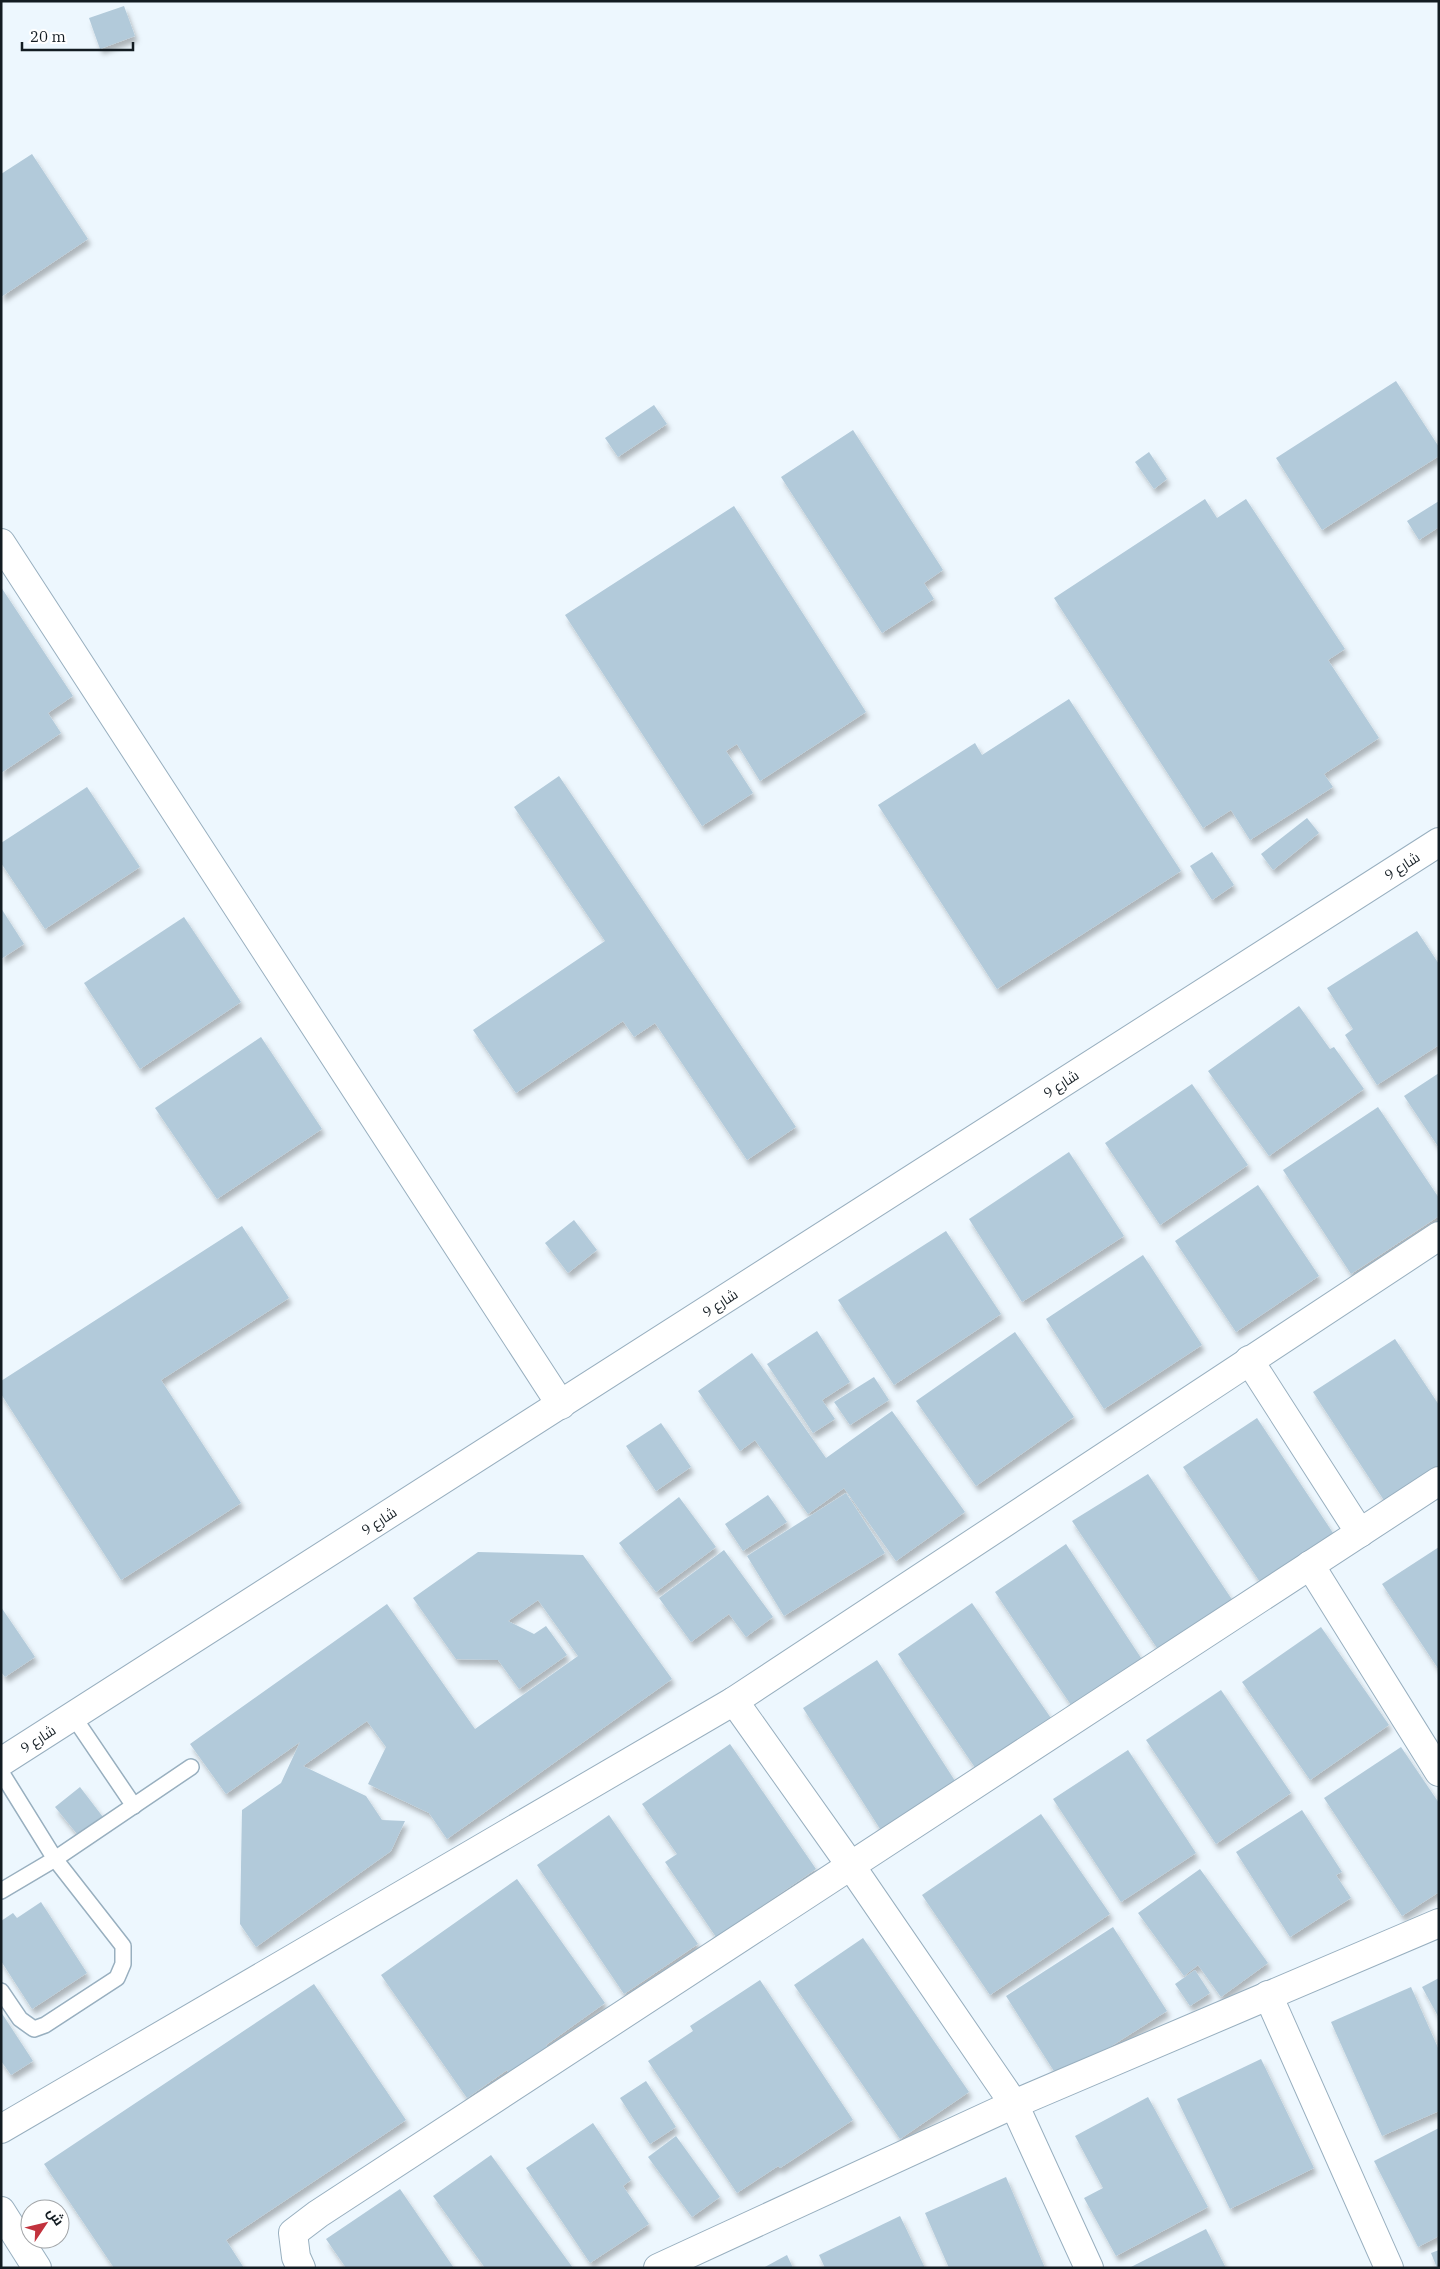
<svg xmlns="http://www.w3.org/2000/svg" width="1440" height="2269" font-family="'IBM Plex Serif',Cairo,serif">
<defs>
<filter id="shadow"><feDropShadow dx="3" dy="5.5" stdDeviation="2.5" flood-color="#0004"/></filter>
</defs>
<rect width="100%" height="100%" fill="#edf7fe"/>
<g fill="#b2cada" filter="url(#shadow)">
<polygon points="124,6 135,36 100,49 89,18"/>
<polygon points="32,154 88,239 1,297 1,174"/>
<polygon points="1396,381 1439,447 1439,456 1322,530 1276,458"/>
<polygon points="654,405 667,424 618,457 605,438"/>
<polygon points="853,430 943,570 924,583 934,599 882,633 781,477"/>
<polygon points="1149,452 1167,479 1154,489 1135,462"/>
<polygon points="1205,499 1217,518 1246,499 1345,649 1328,660 1379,738 1324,774 1333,787 1250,840 1231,810 1203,828 1054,598"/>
<polygon points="1439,501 1439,527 1419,540 1407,521"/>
<polygon points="734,506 866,712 760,781 737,744 726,751 753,793 702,826 565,615"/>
<polygon points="1,587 73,696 48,713 61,733 1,773"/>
<polygon points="1069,699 1181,871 997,989 878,805 975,743 982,755"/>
<polygon points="559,776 796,1127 747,1160 655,1023 634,1037 623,1021 516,1093 473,1030 605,941 514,807"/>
<polygon points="87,787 140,867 45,929 1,863 1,843"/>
<polygon points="1307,818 1319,833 1273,870 1261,854"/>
<polygon points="1212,852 1234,885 1212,900 1190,866"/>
<polygon points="1,908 24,944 1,959"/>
<polygon points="184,917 241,1002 140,1069 84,983"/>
<polygon points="1417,931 1439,964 1439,1045 1377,1085 1345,1035 1353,1029 1327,988"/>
<polygon points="1299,1006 1330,1049 1334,1047 1364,1089 1269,1156 1208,1071"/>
<polygon points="261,1037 322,1129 217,1199 155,1108"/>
<polygon points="1439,1073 1439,1148 1404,1096"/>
<polygon points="1192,1084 1248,1165 1160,1225 1105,1143"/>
<polygon points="1378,1107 1439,1198 1439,1216 1351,1274 1283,1170"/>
<polygon points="1069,1152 1124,1236 1022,1302 969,1219"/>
<polygon points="1258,1185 1319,1276 1236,1332 1175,1241"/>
<polygon points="574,1220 597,1250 568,1273 545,1243"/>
<polygon points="242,1226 289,1298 161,1380 241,1503 121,1580 1,1394 1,1381"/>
<polygon points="946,1231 1001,1314 894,1385 838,1300"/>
<polygon points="1143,1255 1202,1345 1104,1409 1046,1319"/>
<polygon points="817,1331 850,1382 822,1400 835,1419 813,1433 767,1364"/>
<polygon points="1015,1332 1074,1417 976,1486 916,1401"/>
<polygon points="1395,1339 1439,1405 1439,1475 1389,1508 1313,1392"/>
<polygon points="752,1353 826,1458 892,1411 965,1512 896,1561 844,1488 808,1514 755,1440 740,1451 698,1391"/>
<polygon points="874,1377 889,1400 850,1425 834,1402"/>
<polygon points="1257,1418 1337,1539 1264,1588 1183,1467"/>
<polygon points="661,1423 691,1467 656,1491 626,1446"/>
<polygon points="1148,1474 1235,1604 1161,1654 1072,1521"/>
<polygon points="846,1493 885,1553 784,1616 747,1556"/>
<polygon points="768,1495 787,1522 743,1551 725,1524"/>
<polygon points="679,1497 716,1547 656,1592 619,1543"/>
<polygon points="1066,1544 1145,1664 1075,1711 995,1592"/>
<polygon points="1439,1547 1439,1670 1382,1584"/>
<polygon points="724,1550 773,1617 746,1637 729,1614 691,1642 659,1598"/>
<polygon points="478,1552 583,1555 672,1679 447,1839 429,1813 368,1784 386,1747 367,1721 303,1766 366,1796 382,1820 405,1821 391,1851 256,1947 240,1924 242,1810 281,1783 300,1742 226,1794 190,1744 387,1604 475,1729 578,1656 538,1600 508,1621 534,1634 546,1626 567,1655 519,1689 498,1660 456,1659 413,1598"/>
<polygon points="972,1603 1055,1724 980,1775 898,1654"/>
<polygon points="1,1607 35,1657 5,1677 1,1672"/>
<polygon points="1321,1627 1389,1725 1310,1780 1242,1682"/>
<polygon points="877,1660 957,1784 882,1832 803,1708"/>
<polygon points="1221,1690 1291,1793 1216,1844 1146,1740"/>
<polygon points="730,1744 816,1869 716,1937 665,1862 677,1854 642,1804"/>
<polygon points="1401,1747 1439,1803 1439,1892 1402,1916 1324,1798"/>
<polygon points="1128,1750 1196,1853 1121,1902 1053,1799"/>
<polygon points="80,1787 106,1821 82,1840 55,1807"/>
<polygon points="1302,1810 1342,1872 1336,1875 1351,1898 1290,1937 1236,1852"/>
<polygon points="1041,1814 1110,1914 990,1995 922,1895"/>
<polygon points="609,1815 698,1944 624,1994 537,1865"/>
<polygon points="1200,1869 1268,1963 1221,1997 1198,1965 1184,1976 1138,1913"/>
<polygon points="517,1879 605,2003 546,2045 553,2055 515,2082 507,2070 467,2098 381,1975"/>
<polygon points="41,1902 87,1973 32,2009 1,1961 1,1921 13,1913 17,1918"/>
<polygon points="1113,1927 1167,2011 1059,2079 1006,1996"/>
<polygon points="863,1938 969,2092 900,2139 794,1985"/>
<polygon points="1195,1970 1210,1993 1190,2006 1175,1984"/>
<polygon points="1439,1978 1439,2018 1422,1987"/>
<polygon points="760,1980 853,2120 780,2168 778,2166 737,2193 648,2061 693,2031 690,2026"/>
<polygon points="314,1984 406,2120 226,2240 244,2268 114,2268 44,2164"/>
<polygon points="1411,1987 1439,2050 1439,2111 1382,2136 1331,2022"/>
<polygon points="1,2012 33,2061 11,2075 1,2061"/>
<polygon points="1261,2059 1314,2168 1230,2209 1177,2099"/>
<polygon points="646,2081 676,2127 650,2144 620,2098"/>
<polygon points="1148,2097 1208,2207 1116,2256 1084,2198 1103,2188 1075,2136"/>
<polygon points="593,2123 631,2180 623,2186 649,2224 590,2263 526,2168"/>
<polygon points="1439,2128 1439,2236 1418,2247 1374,2161"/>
<polygon points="676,2136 720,2197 692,2217 648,2157"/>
<polygon points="491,2155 573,2268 485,2268 433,2196"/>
<polygon points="1006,2177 1045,2268 949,2268 925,2213"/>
<polygon points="400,2189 454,2268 346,2268 326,2239"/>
<polygon points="900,2216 925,2268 825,2268 819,2255"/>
<polygon points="1206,2229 1226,2268 1129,2268"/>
<polygon points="1439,2250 1439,2268 1437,2268 1431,2253"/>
<polygon points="787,2255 793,2268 763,2268"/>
</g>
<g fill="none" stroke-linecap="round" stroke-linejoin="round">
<g stroke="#98afbf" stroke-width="18">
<g id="lane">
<polyline points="73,1716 134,1806"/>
<polyline points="1,1772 55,1859 123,1946 123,1964 117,1978 45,2025 34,2029 20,2019 1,1991"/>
<polyline points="1,1891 55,1859 191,1767"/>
</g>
</g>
<g stroke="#98afbf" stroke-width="30">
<g id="street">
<polyline points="1,543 561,1405"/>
<polyline points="1249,1360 1360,1533"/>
<polyline points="1310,1565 1439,1772"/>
<polyline points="734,1701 851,1866 1014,2104 1089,2268"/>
<polyline points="1268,1995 1389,2268"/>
<polyline points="1,2129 734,1701 1439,1236"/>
<polyline points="301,2268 296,2257 293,2233 318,2214 1439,1481"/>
<polyline points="658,2268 1014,2104 1439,1923"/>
</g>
</g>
<g stroke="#98afbf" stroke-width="30">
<g id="secondary">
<polyline points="1,1762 1439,842"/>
<polyline points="1,2211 37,2268"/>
</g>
</g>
<use href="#lane" stroke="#fff" stroke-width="15"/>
<use href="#street" stroke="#fff" stroke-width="28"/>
<use href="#secondary" stroke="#fff" stroke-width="28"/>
</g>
<g text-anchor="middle" stroke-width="5" stroke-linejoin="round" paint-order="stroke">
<g font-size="14" fill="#131c22" stroke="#fff">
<text transform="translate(1402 866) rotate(-33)" y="5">شارع 9</text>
<text transform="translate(1061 1084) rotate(-33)" y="5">شارع 9</text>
<text transform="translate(720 1303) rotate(-33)" y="5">شارع 9</text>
<text transform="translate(379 1521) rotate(-33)" y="5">شارع 9</text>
<text transform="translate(38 1739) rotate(-33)" y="5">شارع 9</text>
</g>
</g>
<rect width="1440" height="2269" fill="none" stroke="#131c22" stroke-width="5"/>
<g transform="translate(45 2224) rotate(55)"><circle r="24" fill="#ffffff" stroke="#a1a4a7"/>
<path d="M0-4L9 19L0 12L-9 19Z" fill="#c2323d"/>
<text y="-8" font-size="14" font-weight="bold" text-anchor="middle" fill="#131c22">ش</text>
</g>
<path d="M22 42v8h111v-8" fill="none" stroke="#131c22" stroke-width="2.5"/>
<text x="30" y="42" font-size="15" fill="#131c22" stroke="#ffffff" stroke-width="4" paint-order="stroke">20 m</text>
</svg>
